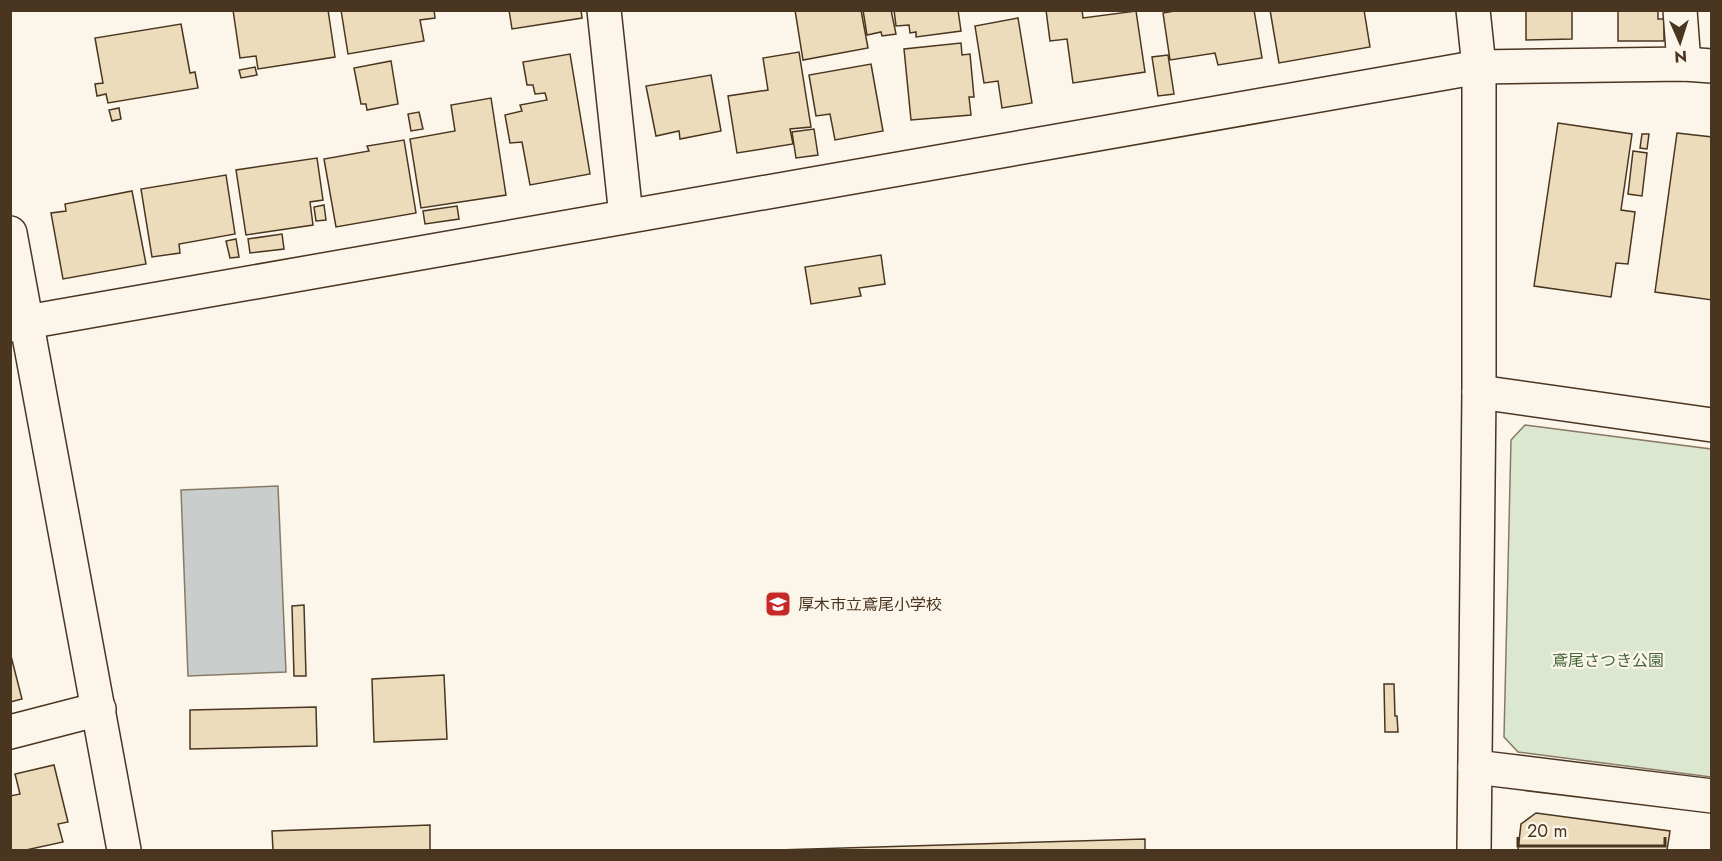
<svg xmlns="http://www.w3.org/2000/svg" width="1722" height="861" font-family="Jost,'Noto Sans JP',sans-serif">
<rect width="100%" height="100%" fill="#fbf6e9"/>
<polygon fill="#dce7d0" stroke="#887966" stroke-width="1.5" points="1525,425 1711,449 1711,777 1518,752 1504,737 1511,440"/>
<polygon fill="#c9cecd" stroke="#887966" stroke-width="1.5" points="278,486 286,672 188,676 181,490"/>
<g fill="#ecdcbc" stroke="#4a3520" stroke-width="1.5">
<polygon points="233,10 328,10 335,57 258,69 256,56 240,58"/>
<polygon points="341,10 434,10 435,18 420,20 424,41 348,54"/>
<polygon points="509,10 581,10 582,18 512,29"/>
<polygon points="795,10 861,10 868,48 803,60"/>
<polygon points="863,10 891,10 896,34 882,36 881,32 867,35"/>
<polygon points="894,10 958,10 961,31 916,37 916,32 910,33 909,25 896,26"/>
<polygon points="1046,10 1082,10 1083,18 1136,11 1145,72 1073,83 1067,39 1050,41"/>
<polygon points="1180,10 1254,10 1262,58 1218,65 1215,53 1170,60 1163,13"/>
<polygon points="1270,10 1364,10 1370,47 1279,63"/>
<polygon points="1516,10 1572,10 1572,39 1526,40 1526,11"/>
<polygon points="1618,10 1658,10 1658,19 1664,19 1664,41 1618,41"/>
<polygon points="1018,18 1032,103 1002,108 998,81 984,83 975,26"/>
<polygon points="181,24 190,73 195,72 198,88 108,103 106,94 97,96 95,84 103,83 95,38"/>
<polygon points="961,43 962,55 970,54 974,97 969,97 971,115 911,120 904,49"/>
<polygon points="799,52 811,127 790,129 793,144 737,153 728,96 768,90 763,58"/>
<polygon points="570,54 590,174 530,185 522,142 510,143 505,115 522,111 520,105 547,100 545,93 535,94 533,85 527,85 523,62"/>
<polygon points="1168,55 1174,94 1158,96 1152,57"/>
<polygon points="391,61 398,104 367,110 366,104 361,104 354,68"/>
<polygon points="871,64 883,131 835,140 830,114 816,116 809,75"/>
<polygon points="255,67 257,75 241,78 239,70"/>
<polygon points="711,75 721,131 680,139 679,131 656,136 646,86"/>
<polygon points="491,98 506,195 421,208 410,139 455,131 451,105"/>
<polygon points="119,108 121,119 112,121 109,110"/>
<polygon points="419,112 423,129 411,131 408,114"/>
<polygon points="1558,123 1632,134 1621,210 1635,212 1628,264 1616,263 1611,297 1534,286"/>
<polygon points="814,129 818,155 796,158 792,132"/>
<polygon points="1677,133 1712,137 1712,300 1655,292"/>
<polygon points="1642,134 1649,134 1647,149 1640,148"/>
<polygon points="404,140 416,213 336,227 324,159 369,151 367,146"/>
<polygon points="1633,151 1647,153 1642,196 1628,194"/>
<polygon points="317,158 323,200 310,202 313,225 246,235 236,170"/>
<polygon points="226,175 235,234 179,244 180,253 152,257 141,189"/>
<polygon points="132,191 146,264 63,279 51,213 66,211 65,204"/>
<polygon points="324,205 326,220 316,221 314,207"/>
<polygon points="457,206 459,219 425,224 423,211"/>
<polygon points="282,234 284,249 250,253 248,239"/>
<polygon points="236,239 239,257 230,258 226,241"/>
<polygon points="881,255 885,284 859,288 861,296 811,304 805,267"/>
<polygon points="304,605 306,676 294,676 292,606"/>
<polygon points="10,652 22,699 10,702"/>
<polygon points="444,675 447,739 374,742 372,679"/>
<polygon points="1384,684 1394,684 1395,716 1397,716 1398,732 1385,732"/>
<polygon points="316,707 317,746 190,749 190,710"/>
<polygon points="54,765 68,822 58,824 63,842 26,850 10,850 10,796 20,794 15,774"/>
<polygon points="1536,813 1670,831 1667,850 1518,850 1521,824"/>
<polygon points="430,825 430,850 273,850 272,831"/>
<polygon points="1145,839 1145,850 777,850"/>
</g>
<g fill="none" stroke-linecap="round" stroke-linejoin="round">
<g stroke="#4a3520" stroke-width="36">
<g id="minor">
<polyline points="604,10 626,216"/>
<polyline points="1473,10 1479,67 1479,392 1474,850"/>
<polyline points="1680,10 1684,64"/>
<polyline points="10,233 124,850"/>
<polyline points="10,325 1479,67 1684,64 1712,66"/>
<polyline points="1479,392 1712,425"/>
<polyline points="10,732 99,709"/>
<polyline points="1475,767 1712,796"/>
</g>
</g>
<use href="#minor" stroke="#fbf6e9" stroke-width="33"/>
</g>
<defs>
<g id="school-square" transform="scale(1.35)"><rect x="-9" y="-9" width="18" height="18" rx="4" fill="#c62828" stroke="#fbf6e9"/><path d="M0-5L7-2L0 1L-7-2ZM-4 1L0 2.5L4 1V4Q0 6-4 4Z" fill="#fff"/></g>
</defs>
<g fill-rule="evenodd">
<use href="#school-square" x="778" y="604"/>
</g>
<g text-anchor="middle" stroke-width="4.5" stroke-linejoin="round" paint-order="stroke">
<g font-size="16" fill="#4a3520" stroke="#fbf6e9" text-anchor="start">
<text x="798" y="610">厚木市立鳶尾小学校</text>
</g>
<g font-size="16" fill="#436837" stroke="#fbf6e9">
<text x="1608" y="666">鳶尾さつき公園</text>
</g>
</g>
<rect width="1722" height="861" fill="none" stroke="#4a3520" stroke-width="24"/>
<g transform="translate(1680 42) rotate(177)" stroke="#fbf6e9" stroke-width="4.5" paint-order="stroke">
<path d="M0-4.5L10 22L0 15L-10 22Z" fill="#4a3520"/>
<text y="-9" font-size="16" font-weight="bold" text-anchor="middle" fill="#4a3520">N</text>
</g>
<path d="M1518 837v9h147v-9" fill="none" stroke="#4a3520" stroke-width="3"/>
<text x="1527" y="837" font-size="18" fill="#4a3520" stroke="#fbf6e9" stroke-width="4.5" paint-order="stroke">20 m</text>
</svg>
